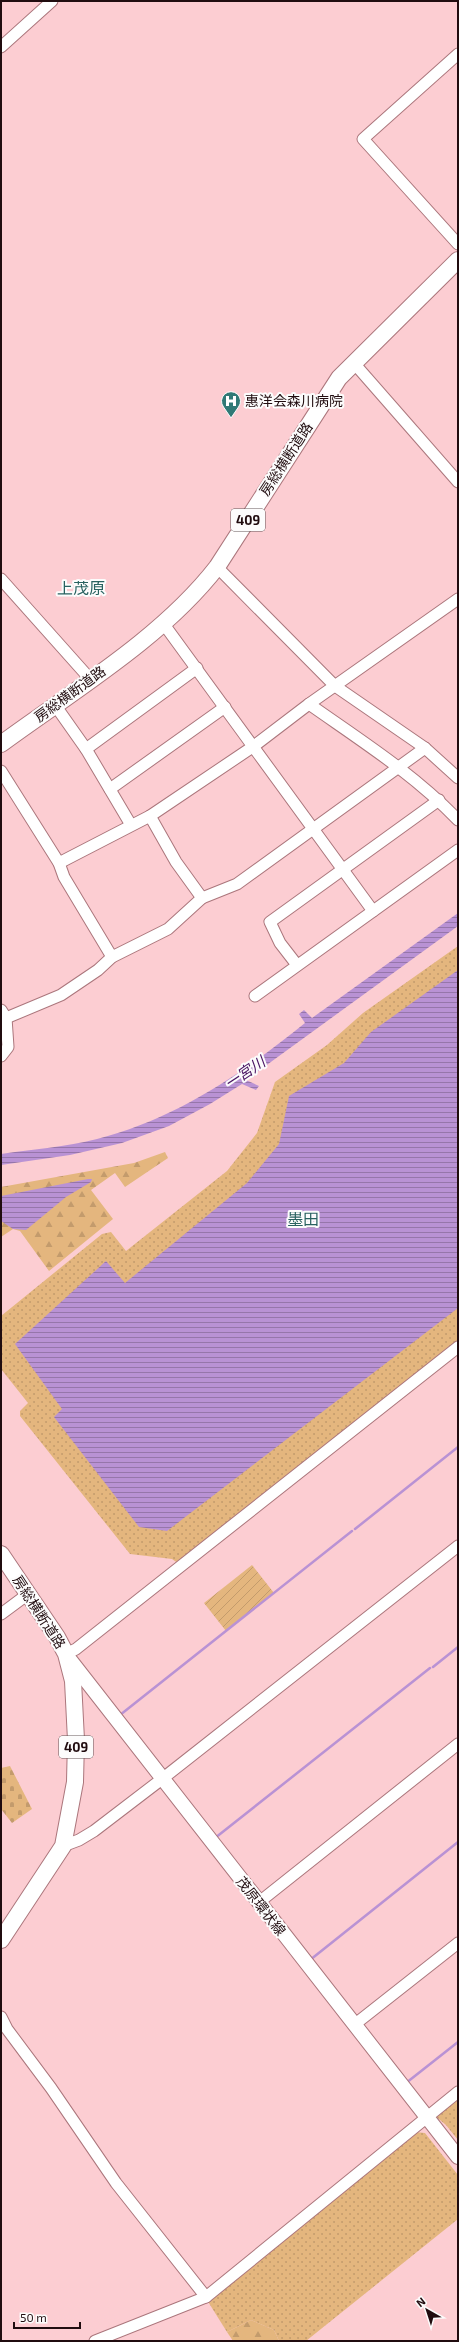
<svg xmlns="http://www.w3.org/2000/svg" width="459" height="2342" font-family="'Exo 2','Noto Sans JP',sans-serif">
<defs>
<pattern id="grass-dots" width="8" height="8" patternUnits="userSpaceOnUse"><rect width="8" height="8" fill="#e4b67e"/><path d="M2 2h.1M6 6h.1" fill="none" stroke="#c39b6c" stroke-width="1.8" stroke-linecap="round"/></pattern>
<pattern id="forest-firs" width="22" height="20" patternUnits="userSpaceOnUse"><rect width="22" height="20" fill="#e4b67e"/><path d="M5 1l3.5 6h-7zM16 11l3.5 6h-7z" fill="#c39b6c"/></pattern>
<pattern id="cemetery-stones" width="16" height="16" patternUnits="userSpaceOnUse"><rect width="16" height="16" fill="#e4b67e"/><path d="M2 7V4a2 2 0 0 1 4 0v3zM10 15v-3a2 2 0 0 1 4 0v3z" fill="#c39b6c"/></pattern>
<pattern id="garden-furrows" width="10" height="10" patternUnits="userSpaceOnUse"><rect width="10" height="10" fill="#e4b67e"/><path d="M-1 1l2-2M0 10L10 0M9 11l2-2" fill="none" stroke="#c39b6c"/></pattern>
<pattern id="water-rules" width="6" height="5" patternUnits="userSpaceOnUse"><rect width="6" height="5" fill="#b992d4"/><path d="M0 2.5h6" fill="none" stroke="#9676aa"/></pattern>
</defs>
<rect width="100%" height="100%" fill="#fccdd2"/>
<g fill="url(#grass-dots)">
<polygon points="458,946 458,1344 179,1564 172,1559 130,1554 20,1416 20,1411 28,1403 1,1369 1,1316 102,1234 111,1232 126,1251 227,1171 257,1133 275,1082 327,1045 363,1013"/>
<polygon points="458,2095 458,2140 446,2125 434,2115"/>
<polygon points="415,2132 425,2133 458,2175 458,2219 306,2341 279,2341 274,2330 251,2320 227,2332 207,2300"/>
</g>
<g fill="url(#forest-firs)">
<polygon points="165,1152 168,1158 125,1187 115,1173 91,1190 113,1219 49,1271 20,1231 13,1229 1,1237 1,1187 134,1163"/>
<polygon points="251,2320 274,2330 279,2341 233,2341 227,2332"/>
</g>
<polygon fill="url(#cemetery-stones)" points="10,1766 32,1809 12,1823 1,1809 1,1768"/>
<polygon fill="url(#garden-furrows)" points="252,1565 274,1593 226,1631 204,1603"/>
<g fill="url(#water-rules)">
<path d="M458,913v13l-212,154 13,6 -3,4 -14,-6 -32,20 -41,22 -47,17 -52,12 -69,10v-11c32,-5 65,-7 96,-15 79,-20 146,-66 208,-116l-6,-9 5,-4 8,8z"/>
<polygon points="458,970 458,1308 167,1531 139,1527 54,1417 62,1409 15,1344 106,1261 125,1283 247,1183 279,1144 289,1096 344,1063 371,1032"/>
<polygon points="88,1179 92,1179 91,1182 66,1197 26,1230 13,1229 1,1221 1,1196"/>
</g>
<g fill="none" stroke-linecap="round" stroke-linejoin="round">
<g stroke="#b992d4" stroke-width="2.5">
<polyline points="355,1529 458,1447"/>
<polyline points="433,1667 458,1647"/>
<polyline points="120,1715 352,1531"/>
<polyline points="215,1838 430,1668"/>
<polyline points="310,1960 458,1842"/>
<polyline points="406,2083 458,2042"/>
</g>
<g stroke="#ab767c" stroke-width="13">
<g id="minor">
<polyline points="1,47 52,1"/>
<polyline points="458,54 363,139 458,244"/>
<polyline points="353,362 458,482"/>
<polyline points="217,567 335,686 425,748 458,778"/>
<polyline points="1,579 91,680"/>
<polyline points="163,623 373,911"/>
<path d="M309,704c51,36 105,70 149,116"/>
<polyline points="55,705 86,749 131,825"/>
<polyline points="86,749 197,668"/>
<polyline points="1,771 59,863 64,877 112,957"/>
<polyline points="110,789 225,707"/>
<polyline points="150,816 176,862 202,898"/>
<polyline points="59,863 150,816 254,746 309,704 458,599"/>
<polyline points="297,965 280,943 270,922 439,800"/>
<polyline points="255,996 458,850"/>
<polyline points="1,1010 6,1018 8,1047 1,1056"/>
<polyline points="6,1018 61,995 98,970 112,957 168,929 202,898 237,884 425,748"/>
<polyline points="1,1614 28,1594"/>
<polyline points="66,1654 76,1649 458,1347"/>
<polyline points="63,1846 79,1840 94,1831 162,1779 458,1546"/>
<polyline points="258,1903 458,1744"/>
<polyline points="1,2017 7,2029 51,2088 116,2183 206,2297"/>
<polyline points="354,2025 458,1943"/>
<polyline points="95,2341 206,2297 458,2092"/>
</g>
</g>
<g stroke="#ab767c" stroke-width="16">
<polyline id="major" points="67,1656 458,2157"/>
</g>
<g stroke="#ab767c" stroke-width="18">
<g id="highway">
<path d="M1,744c72,-53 161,-106 216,-177l122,-189 119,-118"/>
<polyline points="1,1554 57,1637 66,1654 73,1681 76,1740 75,1782 63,1846 1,1940"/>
</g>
</g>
<use href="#minor" stroke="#fff" stroke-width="11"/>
<use href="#major" stroke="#fff" stroke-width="14"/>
<use href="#highway" stroke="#fff" stroke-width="16"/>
</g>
<defs>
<g id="hospital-pin" transform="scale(1)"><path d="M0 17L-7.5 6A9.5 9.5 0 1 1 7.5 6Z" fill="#307976" stroke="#fcfcfc"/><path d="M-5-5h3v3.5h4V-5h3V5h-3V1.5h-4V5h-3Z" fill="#fff"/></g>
</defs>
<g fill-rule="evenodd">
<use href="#hospital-pin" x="231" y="401"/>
</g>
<g text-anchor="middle" stroke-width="4" stroke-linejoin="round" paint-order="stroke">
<g fill="#fcfcfc" stroke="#625456" stroke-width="1">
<rect x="231" y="509" width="34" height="22" rx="3"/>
<rect x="59" y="1736" width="34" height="22" rx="3"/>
</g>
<g font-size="13" font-weight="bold" fill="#200c0f">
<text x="248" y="525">409</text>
<text x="76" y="1752">409</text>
</g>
<g font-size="14" fill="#200c0f" stroke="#fcfcfc" text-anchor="start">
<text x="245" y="406">惠洋会森川病院</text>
</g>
<g font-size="14" fill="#200c0f" stroke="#fcfcfc">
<text transform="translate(286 459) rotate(-57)" y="5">房総横断道路</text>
<text transform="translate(70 694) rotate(-36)" y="5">房総横断道路</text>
<text transform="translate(39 1612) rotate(57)" y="5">房総横断道路</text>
<text transform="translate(261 1906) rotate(52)" y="5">茂原環状線</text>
</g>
<g font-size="15" font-style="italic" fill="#471261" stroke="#fcfcfc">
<text transform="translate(245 1073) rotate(-34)" y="5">一宮川</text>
</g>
<g font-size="16" fill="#296260" stroke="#fcfcfc">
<text x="81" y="594">上茂原</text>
<text x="303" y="1225">墨田</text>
</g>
</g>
<rect width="459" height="2342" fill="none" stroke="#200c0f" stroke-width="4"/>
<g transform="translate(427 2310) rotate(321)" stroke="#fcfcfc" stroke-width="3" paint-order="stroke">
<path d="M0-3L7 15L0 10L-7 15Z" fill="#200c0f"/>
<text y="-6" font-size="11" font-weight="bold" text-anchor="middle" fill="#200c0f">N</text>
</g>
<path d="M14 2322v6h66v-6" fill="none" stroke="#200c0f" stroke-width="2"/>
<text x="20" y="2322" font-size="12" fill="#200c0f" stroke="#fcfcfc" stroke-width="3" paint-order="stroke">50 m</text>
</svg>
